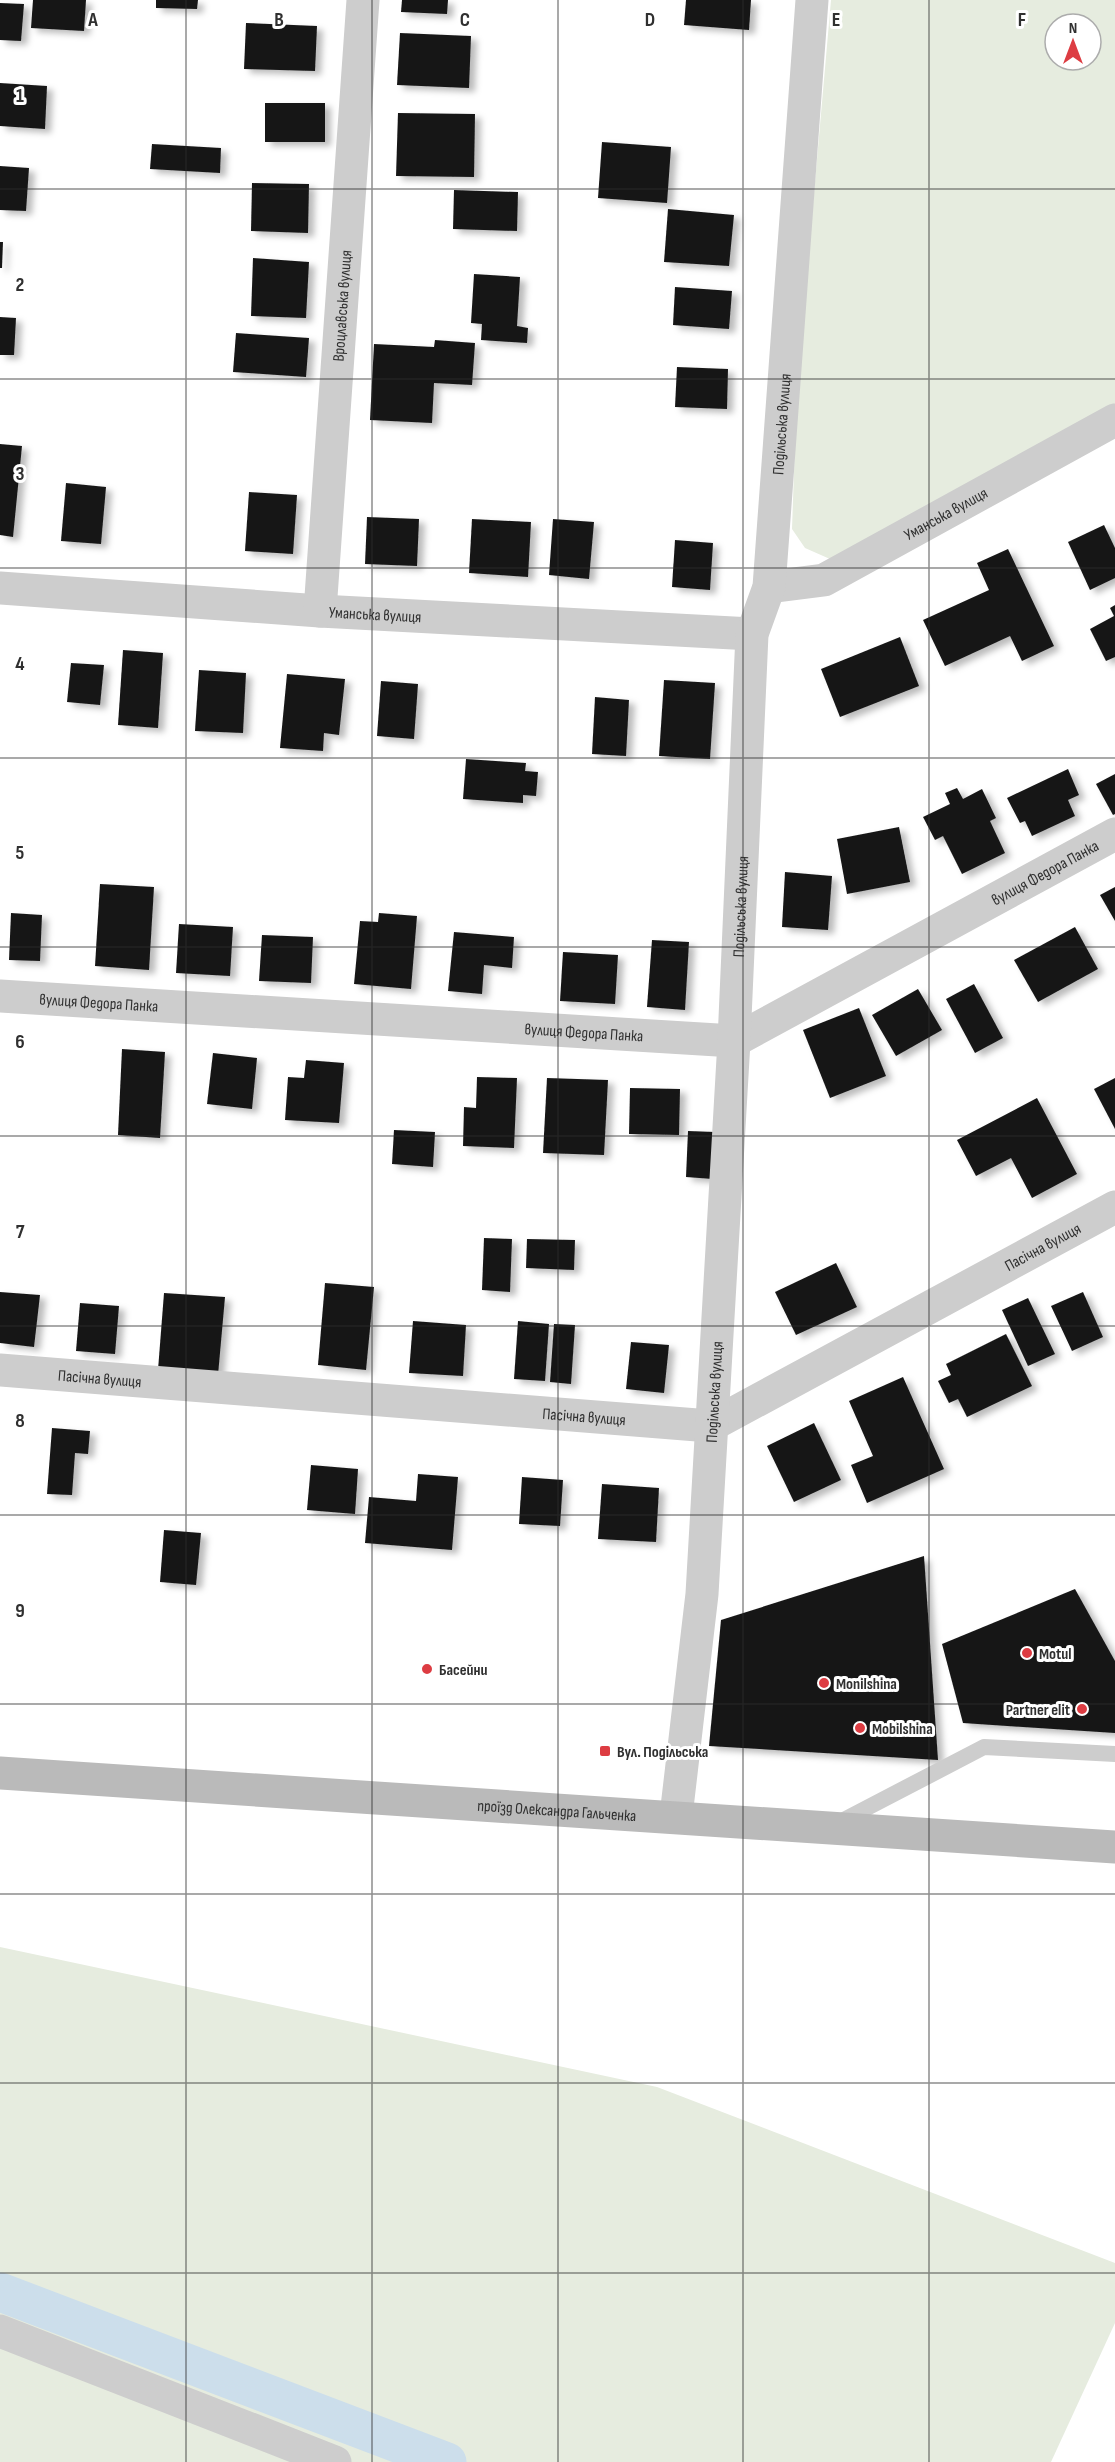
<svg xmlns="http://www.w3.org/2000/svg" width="1115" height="2462" font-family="'Sofia Sans Condensed',sans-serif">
<defs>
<filter id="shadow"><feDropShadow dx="6" dy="4" stdDeviation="3" flood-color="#0004"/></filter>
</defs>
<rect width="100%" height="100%" fill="#fff"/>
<g fill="#e6ecdf" fill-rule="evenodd">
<path d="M831,0h284v406l-285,153 -25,-11 -13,-19 5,-142zM1055,24h36v36h-36z"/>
<polygon points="0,1947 657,2087 1115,2263 1115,2323 1051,2462 0,2462"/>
</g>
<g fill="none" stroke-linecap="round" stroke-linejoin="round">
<polyline stroke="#ccdeeb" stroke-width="39" points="0,2292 447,2462"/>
</g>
<g fill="#171717" filter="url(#shadow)">
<polygon points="33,0 86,0 84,31 31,28"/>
<polygon points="156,0 198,0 197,9 156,8"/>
<polygon points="402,0 448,0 447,14 401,12"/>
<polygon points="686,0 751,0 749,30 684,25"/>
<polygon points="0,3 24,4 21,41 0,40"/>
<polygon points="246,23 317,26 315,71 244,69"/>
<polygon points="400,33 471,36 469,88 397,85"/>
<polygon points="0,83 47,86 45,129 0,126"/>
<rect x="265" y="103" width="60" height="39"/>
<polygon points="398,113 475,114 474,177 396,176"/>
<polygon points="602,142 671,147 667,203 598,198"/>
<polygon points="152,144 221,148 220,173 150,169"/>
<polygon points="0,166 29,168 26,211 0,210"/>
<polygon points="252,183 309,184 308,233 251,231"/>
<polygon points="454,190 518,192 517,231 453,229"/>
<polygon points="668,209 734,215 729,266 664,262"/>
<polygon points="0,242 3,242 2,268 0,268"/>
<polygon points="253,258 309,262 306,318 251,316"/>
<polygon points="474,274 520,277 517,326 528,328 527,343 481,340 482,324 471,323"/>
<polygon points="675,287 732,291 729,329 673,325"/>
<polygon points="0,317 16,318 14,355 0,355"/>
<polygon points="236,333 309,338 306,377 233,372"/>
<polygon points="435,340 475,343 472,385 434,383 432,423 370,420 374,344 434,347"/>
<polygon points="677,367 728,369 727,409 675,407"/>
<polygon points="0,444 22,446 13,537 0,535"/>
<polygon points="66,483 106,487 101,544 61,541"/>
<polygon points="249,492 297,495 293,554 245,551"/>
<polygon points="367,517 419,519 417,566 365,564"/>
<polygon points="472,519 531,522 528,577 469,573"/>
<polygon points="553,519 594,522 589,579 549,575"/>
<polygon points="1104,525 1115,548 1115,578 1090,590 1068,542"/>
<polygon points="675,540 713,543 710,590 672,587"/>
<polygon points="1008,549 1054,646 1022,661 1010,636 945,666 923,620 989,590 977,563"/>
<polygon points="1115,605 1115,657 1106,661 1090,629 1114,616 1110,608"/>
<polygon points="900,637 919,686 840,717 821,669"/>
<polygon points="123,650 163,653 158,728 118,725"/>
<polygon points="71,663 104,665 100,705 67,702"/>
<polygon points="199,670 246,673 243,733 195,731"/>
<polygon points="287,674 345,679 339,735 324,733 323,751 280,748"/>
<polygon points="664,680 715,683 710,759 659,756"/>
<polygon points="381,681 418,684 414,739 377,736"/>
<polygon points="595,697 629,700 626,756 592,754"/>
<polygon points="466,759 526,763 525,771 538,772 536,796 523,795 523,803 463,799"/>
<polygon points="1068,769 1079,795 1068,800 1075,816 1032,836 1025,821 1020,823 1007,798"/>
<polygon points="1115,774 1115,814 1113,815 1096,784"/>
<polygon points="957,788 963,799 982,789 996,818 990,821 1005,853 962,874 943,836 935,840 923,817 950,804 945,793"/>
<polygon points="899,827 910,882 847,894 837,839"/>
<polygon points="785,872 832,876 828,930 782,927"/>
<polygon points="100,884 154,887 149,970 95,966"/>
<polygon points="1115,887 1115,921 1100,895"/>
<polygon points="11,913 42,915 40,961 9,960"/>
<polygon points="379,913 417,916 411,989 354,984 360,921 378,922"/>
<polygon points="179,924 233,927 230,976 176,973"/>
<polygon points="1075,927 1098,969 1038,1002 1014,960"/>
<polygon points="454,932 514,937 512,968 484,965 482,994 448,991"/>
<polygon points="262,935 313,937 311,983 259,981"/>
<polygon points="652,940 689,942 685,1010 647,1007"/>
<polygon points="563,952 618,955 615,1004 560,1001"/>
<polygon points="974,984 1003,1038 975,1053 946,999"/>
<polygon points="918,989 942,1030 896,1056 872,1015"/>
<polygon points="859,1008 886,1076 830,1098 803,1030"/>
<polygon points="122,1049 165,1052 160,1138 118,1135"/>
<polygon points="213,1053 257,1058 252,1109 207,1104"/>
<polygon points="306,1060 344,1063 339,1123 285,1120 288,1077 304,1078"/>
<polygon points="477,1077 517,1078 514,1148 463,1146 464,1107 476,1108"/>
<polygon points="547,1078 608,1080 604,1155 543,1153"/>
<polygon points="1115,1078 1115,1129 1094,1089"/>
<polygon points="630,1088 680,1089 679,1135 629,1134"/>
<polygon points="1037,1098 1077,1174 1032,1198 1011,1158 976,1176 957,1140"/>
<polygon points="394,1130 435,1132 433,1167 392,1164"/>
<polygon points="688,1131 715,1132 713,1179 686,1177"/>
<polygon points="484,1238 512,1239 510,1292 482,1290"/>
<polygon points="527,1239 575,1240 574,1270 526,1268"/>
<polygon points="836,1263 857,1307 796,1335 775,1292"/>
<polygon points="325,1283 374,1287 366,1370 318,1365"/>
<polygon points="0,1292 40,1295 34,1347 0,1343"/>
<polygon points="1083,1292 1103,1337 1072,1351 1051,1306"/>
<polygon points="164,1293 225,1297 218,1375 158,1370"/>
<polygon points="1028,1298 1055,1354 1028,1366 1002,1310"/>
<polygon points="80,1303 119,1306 115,1354 76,1351"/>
<polygon points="413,1321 466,1325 463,1376 409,1373"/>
<polygon points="518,1321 549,1324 545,1381 514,1379"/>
<polygon points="554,1324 575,1325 571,1384 550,1382"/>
<polygon points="1006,1334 1032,1386 967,1417 958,1399 949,1403 938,1381 951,1375 946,1364"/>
<polygon points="631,1342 669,1345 664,1393 626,1389"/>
<polygon points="903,1377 944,1469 867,1503 851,1465 873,1456 849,1401"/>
<polygon points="814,1423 841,1480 794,1502 767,1446"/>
<polygon points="52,1428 90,1431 88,1454 75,1453 72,1495 47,1494"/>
<polygon points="311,1465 358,1469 355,1514 307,1510"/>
<polygon points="418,1474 458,1477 452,1550 365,1543 369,1497 416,1501"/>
<polygon points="522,1477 563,1480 560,1526 519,1524"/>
<polygon points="602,1484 659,1488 656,1542 598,1539"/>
<polygon points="164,1530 201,1533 196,1585 160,1582"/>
<polygon points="924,1556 938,1760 709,1746 721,1620"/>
<polygon points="1075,1589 1115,1661 1115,1733 963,1723 942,1644"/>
</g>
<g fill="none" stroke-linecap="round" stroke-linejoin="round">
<polyline stroke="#cdcdcd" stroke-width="16" points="838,1823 984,1747 1115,1754"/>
<g stroke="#cdcdcd" stroke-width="33">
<path id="s1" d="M769,587l55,-7 291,-160"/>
<path id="s2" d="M0,588l320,23 432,23"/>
<path id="s3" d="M320,611l43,-611"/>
<path id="s4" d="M0,996l734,45 381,-207"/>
<path id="s5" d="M0,1370l710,56 405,-219"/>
<path id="s6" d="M676,1816l26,-222 32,-553 18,-407 17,-47 43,-587"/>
<polyline points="0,2331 335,2462"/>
</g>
<path stroke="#bababa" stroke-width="33" id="s7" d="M0,1773l1115,74"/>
</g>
<path fill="none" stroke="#303030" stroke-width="1.5" stroke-opacity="0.55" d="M186,0v2462M372,0v2462M558,0v2462M743,0v2462M929,0v2462M0,189h1115M0,379h1115M0,568h1115M0,758h1115M0,947h1115M0,1136h1115M0,1326h1115M0,1515h1115M0,1704h1115M0,1894h1115M0,2083h1115M0,2273h1115"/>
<g fill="#dd3c42" stroke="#fff" stroke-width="2">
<circle cx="1027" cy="1653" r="6"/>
<circle cx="427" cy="1669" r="6"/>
<circle cx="824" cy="1683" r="6"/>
<circle cx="1082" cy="1709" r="6"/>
<circle cx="860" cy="1728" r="6"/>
<rect x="599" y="1745" width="12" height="12" rx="3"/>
</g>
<g text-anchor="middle" stroke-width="6" stroke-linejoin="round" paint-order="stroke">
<g font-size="16" fill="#303030" stroke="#fff">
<text dy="6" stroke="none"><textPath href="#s3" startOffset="306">Вроцлавська вулиця</textPath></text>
<text dy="6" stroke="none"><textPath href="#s6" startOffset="1398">Подільська вулиця</textPath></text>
<text dy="6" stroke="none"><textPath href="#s1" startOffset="194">Уманська вулиця</textPath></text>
<text dy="6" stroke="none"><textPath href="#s2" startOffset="376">Уманська вулиця</textPath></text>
<text dy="6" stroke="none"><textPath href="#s4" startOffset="1089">вулиця Федора Панка</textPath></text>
<text dy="6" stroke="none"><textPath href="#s6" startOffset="912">Подільська вулиця</textPath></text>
<text dy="6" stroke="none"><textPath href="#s4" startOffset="99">вулиця Федора Панка</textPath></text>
<text dy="6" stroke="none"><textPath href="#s4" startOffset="585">вулиця Федора Панка</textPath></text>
<text dy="6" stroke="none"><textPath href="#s5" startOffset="1090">Пасічна вулиця</textPath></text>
<text dy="6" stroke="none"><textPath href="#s5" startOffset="100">Пасічна вулиця</textPath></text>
<text dy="6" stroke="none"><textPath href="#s6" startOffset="426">Подільська вулиця</textPath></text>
<text dy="6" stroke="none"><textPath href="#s5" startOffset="586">Пасічна вулиця</textPath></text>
<text dy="6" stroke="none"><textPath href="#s7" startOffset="558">проїзд Олександра Гальченка</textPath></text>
</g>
<g font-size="16" font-weight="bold" fill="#303030" stroke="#fff" text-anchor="start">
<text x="1039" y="1659">Motul</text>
<text x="439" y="1675">Басейни</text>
<text x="836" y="1689">Monilshina</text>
<text x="1070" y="1715" text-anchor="end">Partner elit</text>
<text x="872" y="1734">Mobilshina</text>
<text x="617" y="1757">Вул. Подільська</text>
</g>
</g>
<g font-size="20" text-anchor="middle" font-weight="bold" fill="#303030" stroke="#fff" stroke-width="6" stroke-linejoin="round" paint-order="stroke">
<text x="93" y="26">A</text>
<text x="279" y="26">B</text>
<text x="465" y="26">C</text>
<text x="650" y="26">D</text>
<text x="836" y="26">E</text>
<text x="1022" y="26">F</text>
<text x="20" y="102">1</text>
<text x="20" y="291">2</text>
<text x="20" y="480">3</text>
<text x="20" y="670">4</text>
<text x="20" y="859">5</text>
<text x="20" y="1048">6</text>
<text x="20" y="1238">7</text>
<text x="20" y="1427">8</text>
<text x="20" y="1617">9</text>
</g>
<g transform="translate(1073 42)"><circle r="28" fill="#ffffff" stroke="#acacac" stroke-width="1.5"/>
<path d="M0-4.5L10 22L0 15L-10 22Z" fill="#dd3c42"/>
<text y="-9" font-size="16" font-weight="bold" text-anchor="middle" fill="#303030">N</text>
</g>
</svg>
